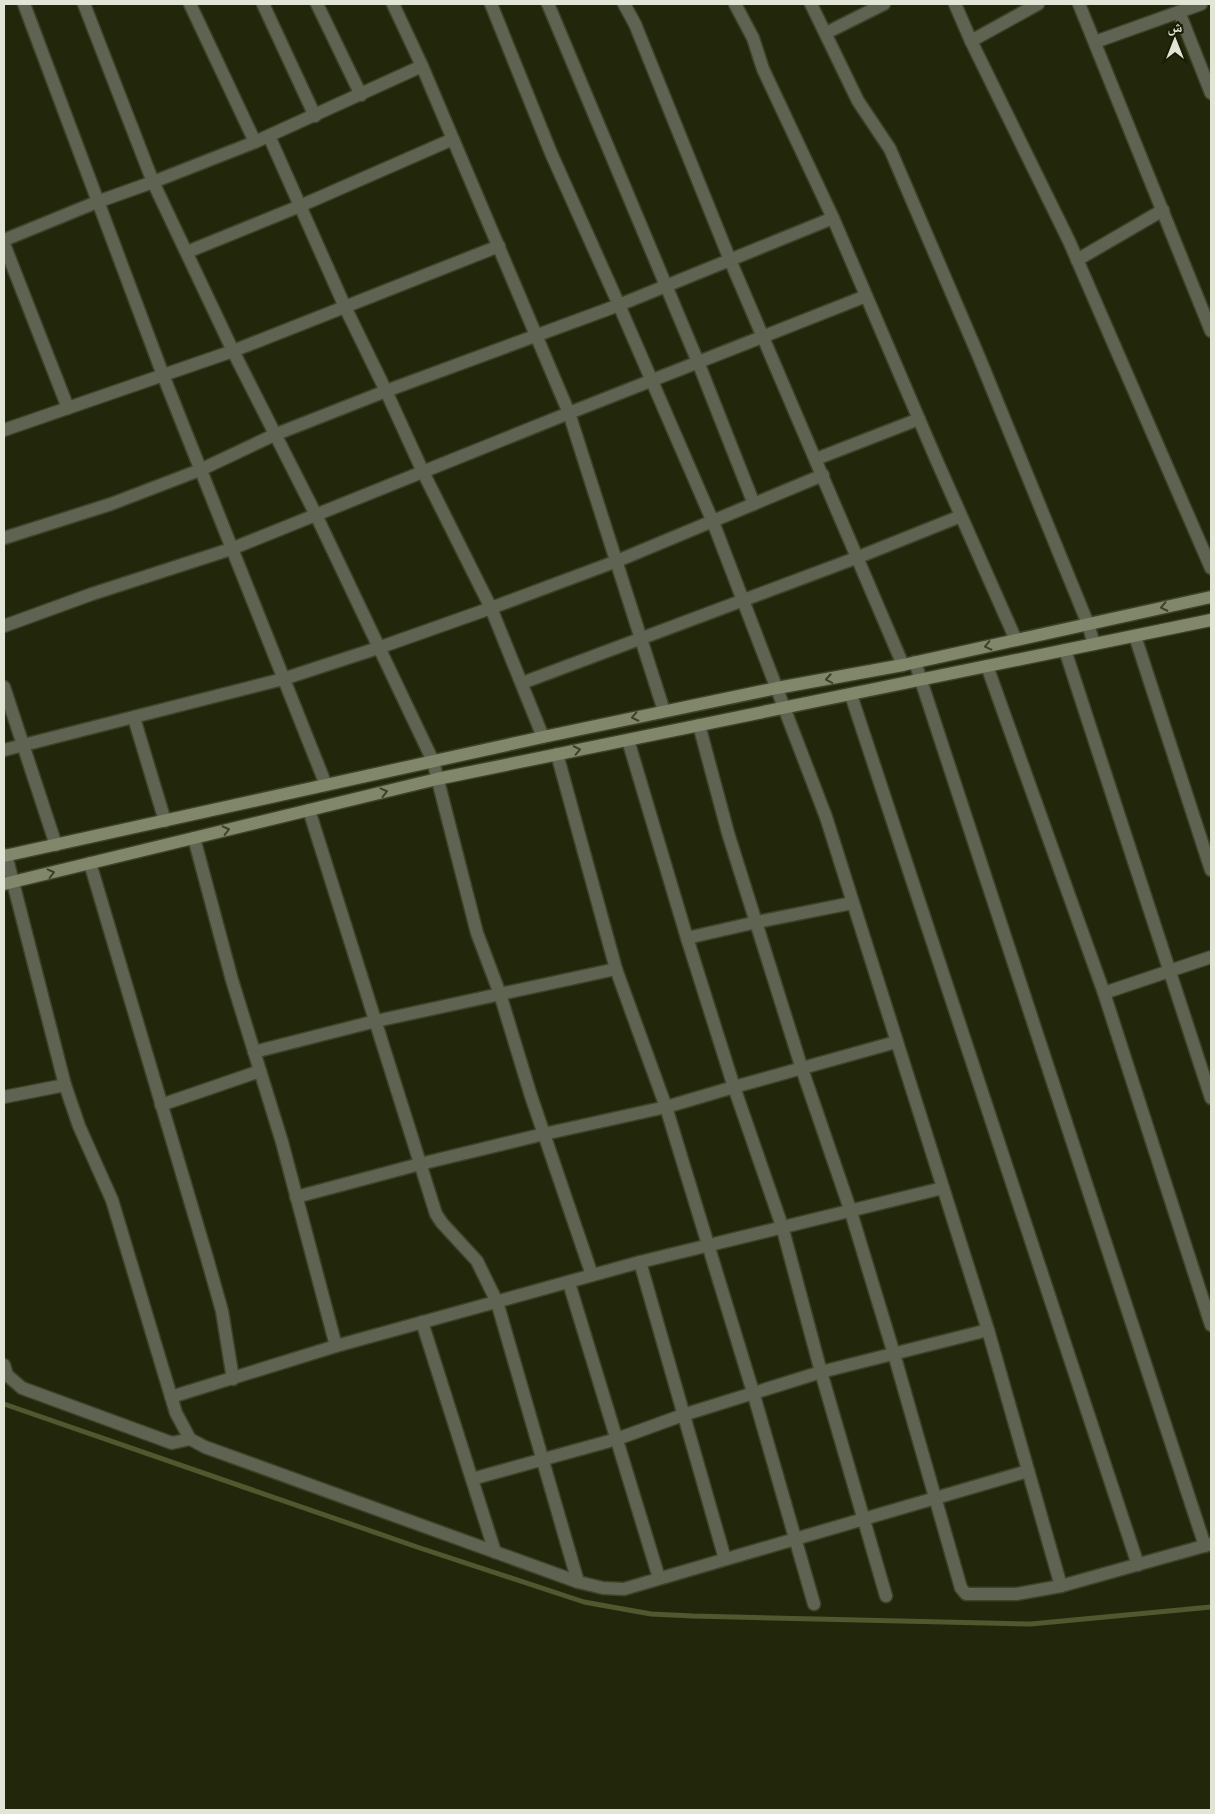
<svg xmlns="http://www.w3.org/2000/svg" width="1215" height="1814" font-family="'Alegreya Sans','Noto Naskh Arabic',sans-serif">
<rect width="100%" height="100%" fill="#22270c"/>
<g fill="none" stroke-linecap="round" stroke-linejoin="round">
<polyline stroke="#505830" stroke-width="5" points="4,1404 420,1548 584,1602 651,1614 693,1616 1031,1624 1211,1607"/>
<g stroke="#3d4228" stroke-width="15">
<g id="street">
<polyline points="24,4 163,375 326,785"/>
<polyline points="84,4 153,182 233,351 316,515 433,761 477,933 500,994 531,1096 592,1275"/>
<polyline points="190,4 255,142"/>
<polyline points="263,4 315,116"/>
<polyline points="317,4 361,95"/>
<polyline points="393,4 422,66 569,413 664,711"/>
<polyline points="491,4 551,153 619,305 713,522 826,817 988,1330 1061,1586"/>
<polyline points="548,4 698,362 754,504"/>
<polyline points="624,4 635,24 730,260 903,665"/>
<polyline points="735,4 753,38 763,69 833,218 936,459 1016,640"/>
<polyline points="811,4 858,101 890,149 979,357 1088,624 1094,644"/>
<polyline points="955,4 971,41 1069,241 1211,568"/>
<polyline points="1079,4 1211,331"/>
<polyline points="1179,12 1211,93"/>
<polyline points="826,33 884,4"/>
<polyline points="971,41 1038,4"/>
<polyline points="1095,42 1201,4"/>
<polyline points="269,136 345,307 386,391 423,472 491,608 543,737"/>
<polyline points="4,240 97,202 153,182 255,142 422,66"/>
<polyline points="4,244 68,408"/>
<polyline points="187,252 300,206 453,139"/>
<polyline points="1077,260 1163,210"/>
<polyline points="4,430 233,351 499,246"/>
<polyline points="816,459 919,419"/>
<polyline points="4,538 111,504 200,470 274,435 386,391 619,305 833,218"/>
<polyline points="4,626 92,594 231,549 569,413 866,296"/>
<polyline points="1135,636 1211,870"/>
<polyline points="1065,650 1211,1098"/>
<polyline points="915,662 1205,1546"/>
<polyline points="987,666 1104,993 1211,1325"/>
<polyline points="522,683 856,558 961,516"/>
<polyline points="4,687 56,845"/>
<polyline points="851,695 1138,1565"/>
<polyline points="134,718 165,821"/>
<polyline points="699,725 728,833 802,1069 850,1209 894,1354 961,1588 966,1594 1016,1594 1061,1586 1211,1544"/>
<polyline points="628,740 687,938 734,1087 782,1226 821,1372 886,1596"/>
<polyline points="4,750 283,679 378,648 491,608 617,561 823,475"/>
<polyline points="557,754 616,969 666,1107 753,1392 814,1604"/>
<polyline points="309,810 436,1214 442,1223 477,1261 497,1302 578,1582"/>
<polyline points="194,838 232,980 282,1142 336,1346"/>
<polyline points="6,855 65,1085 79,1126 112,1200 176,1413 190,1439 205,1447 578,1582 603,1588 624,1589 1028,1471"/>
<polyline points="90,863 207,1258 222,1311 233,1379"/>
<polyline points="687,938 757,922 852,903"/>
<polyline points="1104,993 1211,957"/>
<polyline points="254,1052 376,1021 616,969"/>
<polyline points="4,1097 65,1085"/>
<polyline points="161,1105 260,1071"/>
<polyline points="296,1197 420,1164 544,1134 666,1107 734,1087 896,1042"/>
<polyline points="640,1262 725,1559"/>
<polyline points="569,1283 659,1578"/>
<polyline points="422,1322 495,1552"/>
<polyline points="4,1365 7,1375 22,1388 172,1443 190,1439"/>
<polyline points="171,1397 336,1346 640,1262 943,1188"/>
<polyline points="472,1479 617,1439 683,1415 821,1372 988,1330"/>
</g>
</g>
<g stroke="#3d4228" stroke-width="15">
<g id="secondary">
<polyline points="4,856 543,737 777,688 903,665 1211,597"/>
<polyline points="4,884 437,779 1211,620"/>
</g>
</g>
<use href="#street" stroke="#5f6352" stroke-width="12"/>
<use href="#secondary" stroke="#81876b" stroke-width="12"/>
</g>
<defs><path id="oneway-chevron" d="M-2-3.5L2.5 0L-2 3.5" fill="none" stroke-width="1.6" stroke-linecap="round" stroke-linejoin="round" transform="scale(1.25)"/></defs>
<g stroke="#3d4227">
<use href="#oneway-chevron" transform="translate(1164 607) rotate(168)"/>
<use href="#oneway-chevron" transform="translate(988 646) rotate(167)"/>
<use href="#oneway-chevron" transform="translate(829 679) rotate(170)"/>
<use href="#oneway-chevron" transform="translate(635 717) rotate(168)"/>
<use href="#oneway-chevron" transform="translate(577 750) rotate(-12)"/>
<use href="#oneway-chevron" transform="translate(384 792) rotate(-14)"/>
<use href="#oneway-chevron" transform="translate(226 830) rotate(-14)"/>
<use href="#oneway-chevron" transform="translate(51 873) rotate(-14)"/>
</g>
<rect width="1215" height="1814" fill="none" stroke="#e1e5d5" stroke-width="10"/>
<g transform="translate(1175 40)" stroke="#191d03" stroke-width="4" paint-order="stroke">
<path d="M0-4L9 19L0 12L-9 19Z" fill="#e1e5d5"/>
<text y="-8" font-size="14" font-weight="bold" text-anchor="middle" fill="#e1e5d5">ش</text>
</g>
</svg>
